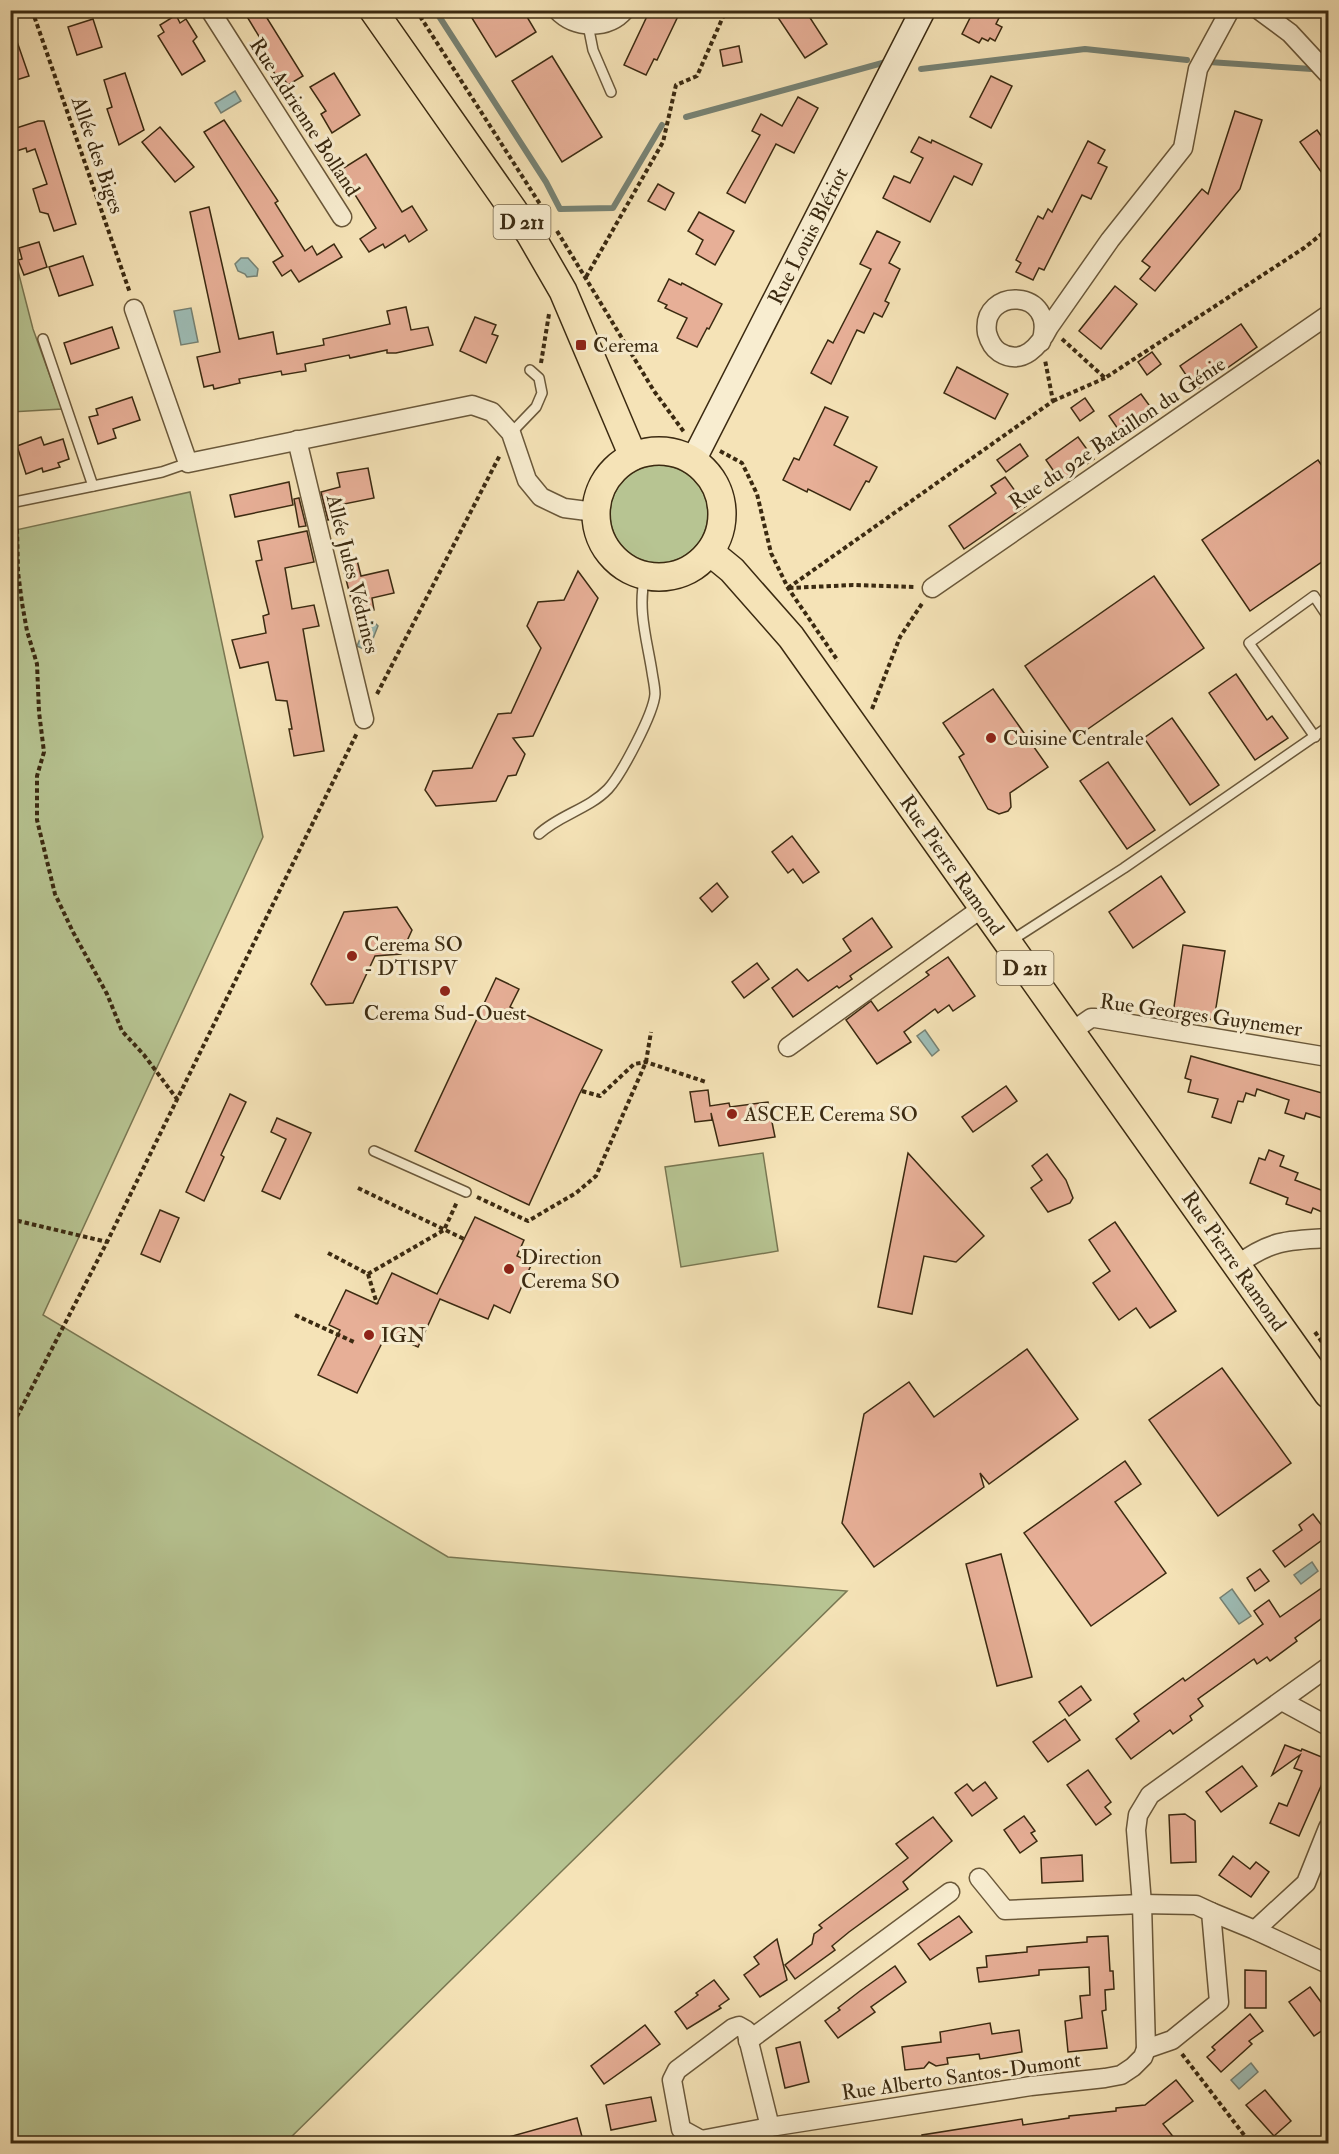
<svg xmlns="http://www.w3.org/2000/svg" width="1339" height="2154" font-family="'IM FELL Double Pica',serif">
<rect width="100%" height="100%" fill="#f5e3b7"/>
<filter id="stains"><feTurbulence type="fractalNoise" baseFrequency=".00333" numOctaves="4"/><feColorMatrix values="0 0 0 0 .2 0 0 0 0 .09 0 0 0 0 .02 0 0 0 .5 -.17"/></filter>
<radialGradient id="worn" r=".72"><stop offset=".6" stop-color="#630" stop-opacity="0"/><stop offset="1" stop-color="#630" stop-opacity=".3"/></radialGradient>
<g fill="#b7c492" stroke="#797752" stroke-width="1.5">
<polygon points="10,240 33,329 62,409 11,412"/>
<circle cx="659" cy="514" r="49"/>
<polygon points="190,492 263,837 43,1315 448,1557 847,1591 285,2143 11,2143 11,531"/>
<polygon points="763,1153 778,1251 681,1267 665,1167"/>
</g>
<g fill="#9ebdb6" stroke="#768274" stroke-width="1.5">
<polygon points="235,91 241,101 221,113 215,103"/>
<polygon points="241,258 248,258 258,269 257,276 247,277 245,274 238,271 235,264"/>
<polygon points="191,308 198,342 181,345 174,311"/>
<polygon points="373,621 378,626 368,651 357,646 367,622"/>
<polygon points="925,1030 939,1050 932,1056 917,1036"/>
<polygon points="1312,1562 1318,1571 1301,1584 1294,1575"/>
<polygon points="1232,1589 1251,1616 1239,1624 1220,1598"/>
<polygon points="1251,2063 1258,2072 1239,2089 1231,2080"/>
</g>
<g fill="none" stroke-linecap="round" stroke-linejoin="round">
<g stroke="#768274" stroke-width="6">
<polyline points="435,10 546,182 560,209 613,208 662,125"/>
<polyline points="1209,62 1312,69"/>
<polyline points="921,69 1085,49 1187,60"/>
<polyline points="686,117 886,62"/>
</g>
</g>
<g fill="#e7af97" stroke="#3b2a11" stroke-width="1.5">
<polygon points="243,10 262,10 303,76 288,85 282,76 278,79 258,46 263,43"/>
<polygon points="467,10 523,10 536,32 496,57"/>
<polygon points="650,10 681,10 657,60 654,59 646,75 624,65"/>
<polygon points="773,10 805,10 827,44 805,58"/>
<polygon points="974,10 1003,10 996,24 1002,27 995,41 990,38 988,41 982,38 979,43 962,34"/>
<polygon points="176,15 180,23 186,19 197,37 193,41 205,61 182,75 158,36 164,32 160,25"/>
<polygon points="93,19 102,47 77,55 68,27"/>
<polygon points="13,30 29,76 10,82 10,31"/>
<polygon points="739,46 742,62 723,66 720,50"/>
<polygon points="552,56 602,137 562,162 512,81"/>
<polygon points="125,73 144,130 119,145 107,109 112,107 104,80"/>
<polygon points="334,73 360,115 332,133 321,114 326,111 310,87"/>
<polygon points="991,76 1012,86 991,128 970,117"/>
<polygon points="798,97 818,108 794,153 776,144 745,203 727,193 760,135 752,131 761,114 782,126"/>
<polygon points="1235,111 1262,120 1240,189 1155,291 1140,279 1150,267 1142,261 1202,189 1208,194"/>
<polygon points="224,120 278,201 275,203 305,251 312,246 317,255 334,244 342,257 299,282 291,270 282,276 273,262 283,256 204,132"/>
<polygon points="38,121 44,121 76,224 54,231 48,214 40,212 33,189 47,184 35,149 27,152 26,148 10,153 10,130"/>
<polygon points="160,127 194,167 175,182 142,142"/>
<polygon points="1317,130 1329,147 1329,183 1300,142"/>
<polygon points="919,137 931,143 932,140 982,164 972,185 954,176 930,222 883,198 894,176 910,183 923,158 911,152"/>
<polygon points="1088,141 1105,150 1098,163 1107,167 1091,199 1082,195 1044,270 1039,268 1033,280 1016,272 1021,263 1016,260 1038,216 1043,219 1048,209 1052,212"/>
<polygon points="366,154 402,212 412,206 427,230 409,242 405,235 385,248 383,244 369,252 360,239 376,228 345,179 348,178 342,169"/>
<polygon points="658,184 674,193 665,210 648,201"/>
<polygon points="209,207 239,339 273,332 277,354 324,345 323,339 390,324 387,311 406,307 411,330 428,327 433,345 396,353 387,353 387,350 350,358 349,355 305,364 306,371 282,375 281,371 239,379 240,383 214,389 213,385 204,387 197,357 220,352 190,212"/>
<polygon points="699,212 734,231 715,265 696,254 703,240 688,231"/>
<polygon points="877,231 900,242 889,263 900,269 885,301 889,303 882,317 874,313 864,333 857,330 831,384 811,373 828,340 833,343 871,269 860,264"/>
<polygon points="39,242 47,267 24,275 18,260 22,259 19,248"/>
<polygon points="83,256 93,285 59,296 49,267"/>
<polygon points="669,279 681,285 682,283 722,304 709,329 707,328 697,347 677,338 687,318 665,308 667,305 658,301"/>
<polygon points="1115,286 1137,304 1101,349 1079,331"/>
<polygon points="475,317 496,325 492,334 498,336 486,363 460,351"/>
<polygon points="1241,324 1257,347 1196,390 1180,366"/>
<polygon points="112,327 119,348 71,364 64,343"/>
<polygon points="1152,352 1161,364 1147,375 1138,362"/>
<polygon points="957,367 1008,394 995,419 944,393"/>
<polygon points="1141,394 1157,416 1129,435 1123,426 1118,429 1109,416"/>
<polygon points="132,397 140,420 113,429 116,438 98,444 89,417 98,415 96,409"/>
<polygon points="1085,398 1094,411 1080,421 1071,408"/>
<polygon points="825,407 848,417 834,445 877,467 869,482 866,481 850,510 808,489 807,492 783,480 794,458 799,460"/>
<polygon points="41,437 44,445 63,439 69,459 58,463 60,467 43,472 42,468 26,474 17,446"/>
<polygon points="1078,437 1094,459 1066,478 1060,470 1055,473 1046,460"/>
<polygon points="1020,444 1028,456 1006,472 997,460"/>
<polygon points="1318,460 1329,476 1329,557 1250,611 1202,540"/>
<polygon points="368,468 374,498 329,507 332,519 328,520 321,492 340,487 337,473"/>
<polygon points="1005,477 1026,506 964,549 949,526 996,493 991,486"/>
<polygon points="289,482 293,505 235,517 230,495"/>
<polygon points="299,498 306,526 299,527 294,499"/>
<polygon points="307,531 314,562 285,568 292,609 314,605 319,626 303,629 324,751 294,756 289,729 292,729 287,701 276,700 268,662 240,668 232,640 266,633 263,616 269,614 256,561 262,560 258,541"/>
<polygon points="357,560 361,576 388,570 394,593 372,598 374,610 355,614 342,564"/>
<polygon points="578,571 598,598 533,736 513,738 525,754 516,775 508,776 496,801 436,806 425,790 433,771 472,768 498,714 511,713 541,648 527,626 538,602 564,600"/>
<polygon points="1154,576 1204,648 1075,738 1025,666"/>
<polygon points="1236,674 1267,720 1272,716 1288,738 1255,760 1209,693"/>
<polygon points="993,689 1048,767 1010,793 1011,807 1008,811 999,814 988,809 959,757 964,754 943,723"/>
<polygon points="1172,718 1219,785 1190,805 1144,738"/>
<polygon points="1108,762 1155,830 1127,849 1080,781"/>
<polygon points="792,836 819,872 803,883 793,869 788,873 772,852"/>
<polygon points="1161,876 1185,912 1133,948 1109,912"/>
<polygon points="717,883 728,897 712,912 700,898"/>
<polygon points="397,907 412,930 401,954 375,956 353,1003 326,1005 311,984 344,912"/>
<polygon points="872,918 892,947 850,976 852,979 839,988 837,986 793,1017 772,988 797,969 808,981 851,951 843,939"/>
<polygon points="1183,945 1225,951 1214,1020 1173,1014"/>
<polygon points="948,957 975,996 953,1011 949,1005 938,1013 935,1009 904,1032 911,1042 877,1064 846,1020 871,1001 878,1011 929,975 926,972"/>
<polygon points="757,963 769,979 744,998 732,982"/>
<polygon points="496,978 519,989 510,1007 602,1050 579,1095 529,1205 415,1151"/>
<polygon points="1191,1056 1329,1095 1322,1118 1306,1113 1304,1119 1285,1113 1289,1100 1257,1089 1255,1096 1246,1093 1243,1102 1238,1101 1231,1123 1212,1117 1218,1099 1188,1092 1191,1080 1185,1078"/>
<polygon points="1006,1086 1017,1101 973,1132 962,1117"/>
<polygon points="708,1090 710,1106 729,1103 730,1107 768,1102 775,1137 719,1146 711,1113 712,1120 695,1122 690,1092"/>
<polygon points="230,1094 246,1102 221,1155 224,1157 204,1201 186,1192"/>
<polygon points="277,1118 311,1133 280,1199 262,1191 286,1139 271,1132"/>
<polygon points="1269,1150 1284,1156 1280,1166 1298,1173 1295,1180 1329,1193 1329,1215 1313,1208 1311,1213 1286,1204 1288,1198 1250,1183 1259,1158 1265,1160"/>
<polygon points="908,1153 984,1236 956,1262 924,1256 912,1314 878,1307"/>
<polygon points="1047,1154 1066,1180 1073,1198 1070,1203 1048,1212 1031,1188 1042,1180 1032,1166"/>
<polygon points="160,1210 179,1218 160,1262 141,1254"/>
<polygon points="475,1217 524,1240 517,1256 532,1263 510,1313 494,1305 488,1319 440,1299 418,1347 387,1333 357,1393 318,1375 340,1330 329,1325 346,1290 377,1304 392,1273 437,1294"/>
<polygon points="1115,1222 1176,1311 1150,1328 1136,1308 1119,1320 1093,1283 1110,1271 1089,1240"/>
<polygon points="1027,1349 1078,1419 989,1484 980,1473 984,1487 874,1567 842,1523 864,1414 909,1382 934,1417"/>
<polygon points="1222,1368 1291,1463 1218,1516 1149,1420"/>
<polygon points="1125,1461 1141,1484 1115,1502 1166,1573 1091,1626 1024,1533"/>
<polygon points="1313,1514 1329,1535 1285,1567 1273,1551 1302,1530 1299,1525"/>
<polygon points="1001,1554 1032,1677 997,1686 966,1564"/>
<polygon points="1260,1569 1269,1581 1255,1591 1247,1578"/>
<polygon points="1329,1583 1329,1613 1295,1638 1297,1641 1270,1661 1267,1657 1257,1664 1254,1659 1198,1699 1203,1706 1190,1716 1192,1720 1173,1734 1170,1730 1131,1759 1116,1739 1139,1721 1134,1714 1183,1678 1185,1681 1263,1624 1254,1611 1269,1600 1280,1617"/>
<polygon points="1081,1686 1091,1700 1069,1716 1059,1702"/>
<polygon points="1065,1719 1080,1740 1048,1762 1033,1742"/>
<polygon points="1285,1745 1301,1751 1302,1749 1329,1760 1329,1768 1299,1836 1270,1823 1279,1803 1287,1806 1302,1771 1294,1768 1300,1755 1272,1775"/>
<polygon points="1242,1766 1257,1786 1221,1812 1206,1792"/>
<polygon points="1088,1770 1111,1802 1105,1807 1111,1814 1096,1825 1067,1785"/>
<polygon points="985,1782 997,1798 972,1816 955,1793 967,1784 973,1791"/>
<polygon points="1185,1814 1195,1821 1196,1862 1171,1863 1169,1815"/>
<polygon points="1024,1816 1035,1831 1031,1833 1037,1841 1020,1853 1004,1830"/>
<polygon points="933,1817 952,1841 903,1882 908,1889 849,1932 832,1946 835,1950 795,1979 785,1965 812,1944 814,1934 822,1928 819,1925 908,1858 896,1844"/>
<polygon points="1082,1855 1083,1881 1042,1883 1041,1858"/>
<polygon points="1233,1856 1250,1869 1256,1862 1269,1872 1251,1897 1219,1875"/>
<polygon points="959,1916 972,1932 930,1960 918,1944"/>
<polygon points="1108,1936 1110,1971 1113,1971 1114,1989 1105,1990 1106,2010 1102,2011 1107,2048 1068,2052 1065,2021 1082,2018 1080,1996 1090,1995 1089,1967 1039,1970 1039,1975 979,1982 977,1968 987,1967 986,1956 1027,1952 1027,1947 1087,1942 1087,1937"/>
<polygon points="777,1939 787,1980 760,1997 744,1975 759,1964 754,1957"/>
<polygon points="895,1966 906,1982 871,2007 875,2012 838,2038 825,2021 840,2010 838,2008 860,1991"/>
<polygon points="1245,1970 1266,1971 1266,2008 1245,2008"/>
<polygon points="714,1980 729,1999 719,2006 721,2008 687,2029 675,2012 698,1995 696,1993"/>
<polygon points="1310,1987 1329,2013 1329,2026 1314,2036 1289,2002"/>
<polygon points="1250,2014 1263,2031 1249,2041 1252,2044 1221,2072 1207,2057 1215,2050 1212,2047"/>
<polygon points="990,2023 992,2034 1019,2030 1022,2052 980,2059 979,2054 947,2058 948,2064 936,2066 929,2062 924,2068 905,2070 902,2047 941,2042 940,2032"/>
<polygon points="645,2025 660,2044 604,2084 591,2066"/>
<polygon points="800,2042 809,2082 785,2088 776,2048"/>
<polygon points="1176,2080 1193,2101 1163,2124 1179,2144 1108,2144 1107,2138 1074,2144 923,2144 922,2135 1022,2119 1023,2125 1069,2118 1069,2116 1116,2111 1116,2108 1145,2105"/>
<polygon points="1265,2090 1291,2121 1274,2136 1246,2105"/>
<polygon points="651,2097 656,2121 611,2130 606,2105"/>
<polygon points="577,2118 584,2144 503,2144 502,2139"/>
</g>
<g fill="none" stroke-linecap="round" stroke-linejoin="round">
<g stroke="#6a583a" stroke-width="12">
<g id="lane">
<polyline points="10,14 16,10"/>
<polyline points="588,25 593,50 611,92"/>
<polyline points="43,339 93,486"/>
<polyline points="511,433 536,407 542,393 539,378 530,370"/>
<polyline points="10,503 162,472 188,463"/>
<polyline points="1315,737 1249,643 1314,596 1328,617"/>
<path d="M539,834c20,-19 50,-25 69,-45 13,-14 46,-76 47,-95 0,-7 -2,-15 -3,-22 -5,-32 -15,-63 -7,-96"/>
<polyline points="1009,942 1124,868 1328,727"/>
<polyline points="374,1151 466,1192"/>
</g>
</g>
<g stroke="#6a583a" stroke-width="21">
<g id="street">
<polyline points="210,10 342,217"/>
<path d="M557,10c18,19 51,20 68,0"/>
<polyline points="1259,10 1290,33 1328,74"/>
<polyline points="134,309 188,463 472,405 492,412 511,433 527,480 541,497 564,508 595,512"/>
<path d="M1041,342c18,-54 -61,-56 -54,-9 2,7 6,15 12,19 24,15 41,-7 50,-25l61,-87 73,-92 15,-79 32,-59"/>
<polyline points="297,440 364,719"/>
<polyline points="932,588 1328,315"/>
<polyline points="1071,1032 1091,1018 1095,1018 1328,1057"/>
<polyline points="788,1047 982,908"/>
<path d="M1237,1265c34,-25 51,-25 91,-27"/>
<polyline points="1282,1701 1328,1726"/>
<polyline points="979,1878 1005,1910 1142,1904 1196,1905 1211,1912 1219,2002 1172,2040 1146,2049"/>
<polyline points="1211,1912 1255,1930 1328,1964"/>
<polyline points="1255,1930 1306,1883 1328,1828"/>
<polyline points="748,2041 950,1892"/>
<polyline points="701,2140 681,2129 672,2080 677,2070 733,2028 739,2026 746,2030 770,2127"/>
<polyline points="696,2144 701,2140 770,2127 1031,2086 1105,2078 1121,2075 1133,2067 1143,2057 1146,2049 1142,1904 1136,1830 1138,1815 1150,1795 1328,1667"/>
</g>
</g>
<g stroke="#3b2a11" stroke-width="27">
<polyline id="secondary" points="693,461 923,10"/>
</g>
<g stroke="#3b2a11" stroke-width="30">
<g id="primary">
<polyline points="373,10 530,234 563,291 633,456"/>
<circle cx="659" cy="514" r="63"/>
<polyline points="710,552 732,570 791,637 1328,1394"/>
</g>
</g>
<g stroke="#3b2a11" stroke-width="4" stroke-dasharray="4.5 3" stroke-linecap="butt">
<polyline points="32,10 130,293"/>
<polyline points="416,10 545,212"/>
<polyline points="557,231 654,391 684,432"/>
<polyline points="586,277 663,142 676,85 697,76 726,10"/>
<polyline points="1062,339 1105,378 1304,248 1328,229"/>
<polyline points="541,363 549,314"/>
<polyline points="1053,401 1105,378"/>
<polyline points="720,451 742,463 757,494 771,553 788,588 838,661"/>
<polyline points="12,515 17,530 18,572 22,603 27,631 37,664 39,712 44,752 37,776 37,820 55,894 73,932 107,994 122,1031 144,1055 177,1099"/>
<polyline points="788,588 1053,401 1045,360"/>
<polyline points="789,588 853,585 916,587"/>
<polyline points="377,694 500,455"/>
<polyline points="872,709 900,637 923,602"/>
<polyline points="582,1091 600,1096 634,1064 646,1062 706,1082"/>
<polyline points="358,1188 464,1239"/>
<polyline points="477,1197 528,1221 576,1193 596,1176 646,1062 651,1032"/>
<polyline points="10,1219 107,1242"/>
<polyline points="328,1253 368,1274 444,1230 457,1202"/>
<polyline points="368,1274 377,1304"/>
<polyline points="295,1315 354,1342"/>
<polyline points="1315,1332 1328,1351"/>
<polyline points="10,1430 107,1242 357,733"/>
<polyline points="1182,2054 1251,2144"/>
</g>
<use href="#lane" stroke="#f8edd0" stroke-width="9"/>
<use href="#street" stroke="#f8edd0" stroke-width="18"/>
<use href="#secondary" stroke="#f8edd0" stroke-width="24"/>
<use href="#primary" stroke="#f5e3b7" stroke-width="27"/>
</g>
<g fill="#8f2418" stroke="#f8edd0" stroke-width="2">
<rect x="575" y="339" width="12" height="12" rx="3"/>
<circle cx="991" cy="738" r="6"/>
<circle cx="352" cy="956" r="6"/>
<circle cx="445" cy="991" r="6"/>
<circle cx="732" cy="1114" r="6"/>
<circle cx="509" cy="1269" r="6"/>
<circle cx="369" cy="1335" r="6"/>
</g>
<g text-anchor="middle" stroke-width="6" stroke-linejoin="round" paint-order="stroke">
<g fill="#f8edd0" stroke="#74644a" stroke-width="1.5">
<rect x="493.5" y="205" width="57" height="34" rx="4.5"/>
<rect x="996.5" y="951" width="57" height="34" rx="4.5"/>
</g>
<g font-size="20" font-weight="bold" fill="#3b2a11">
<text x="522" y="229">D 211</text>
<text x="1025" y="975">D 211</text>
</g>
<g font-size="21" fill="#3b2a11" stroke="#f8edd0">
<text transform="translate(305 117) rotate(57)" y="7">Rue Adrienne Bolland</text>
<text transform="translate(98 155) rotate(71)" y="7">Allée des Biges</text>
<text transform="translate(808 236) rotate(-63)" y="7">Rue Louis Blériot</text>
<text transform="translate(1117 433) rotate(-34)" y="7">Rue du 92e Bataillon du Génie</text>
<text transform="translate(353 574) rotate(76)" y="7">Allée Jules Védrines</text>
<text transform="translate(952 865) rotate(55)" y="7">Rue Pierre Ramond</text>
<text transform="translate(1201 1015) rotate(8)" y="7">Rue Georges Guynemer</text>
<text transform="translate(1234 1261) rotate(55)" y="7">Rue Pierre Ramond</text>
<text transform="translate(961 2076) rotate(-8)" y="7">Rue Alberto Santos-Dumont</text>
</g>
<g font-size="21" fill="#3b2a11" stroke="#f8edd0" text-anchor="start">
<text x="593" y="352">Cerema</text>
<text x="1003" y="745">Cuisine Centrale</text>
<text x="364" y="951">Cerema SO<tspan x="364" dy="24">- DTISPV</tspan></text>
<text x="445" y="1020" text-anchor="middle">Cerema Sud-Ouest</text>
<text x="744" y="1121">ASCEE Cerema SO</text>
<text x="521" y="1264">Direction<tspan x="521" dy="24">Cerema SO</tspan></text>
<text x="381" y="1342">IGN</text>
</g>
</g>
<rect width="1339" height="2154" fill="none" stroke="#f5e3b7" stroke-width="36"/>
<rect x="12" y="12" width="1315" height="2130" fill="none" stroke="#3b2a11" stroke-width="3"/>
<rect x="18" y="18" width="1303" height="2118" fill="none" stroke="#3b2a11" stroke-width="1.5"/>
<rect width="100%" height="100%" filter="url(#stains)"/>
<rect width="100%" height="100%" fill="url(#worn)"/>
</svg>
